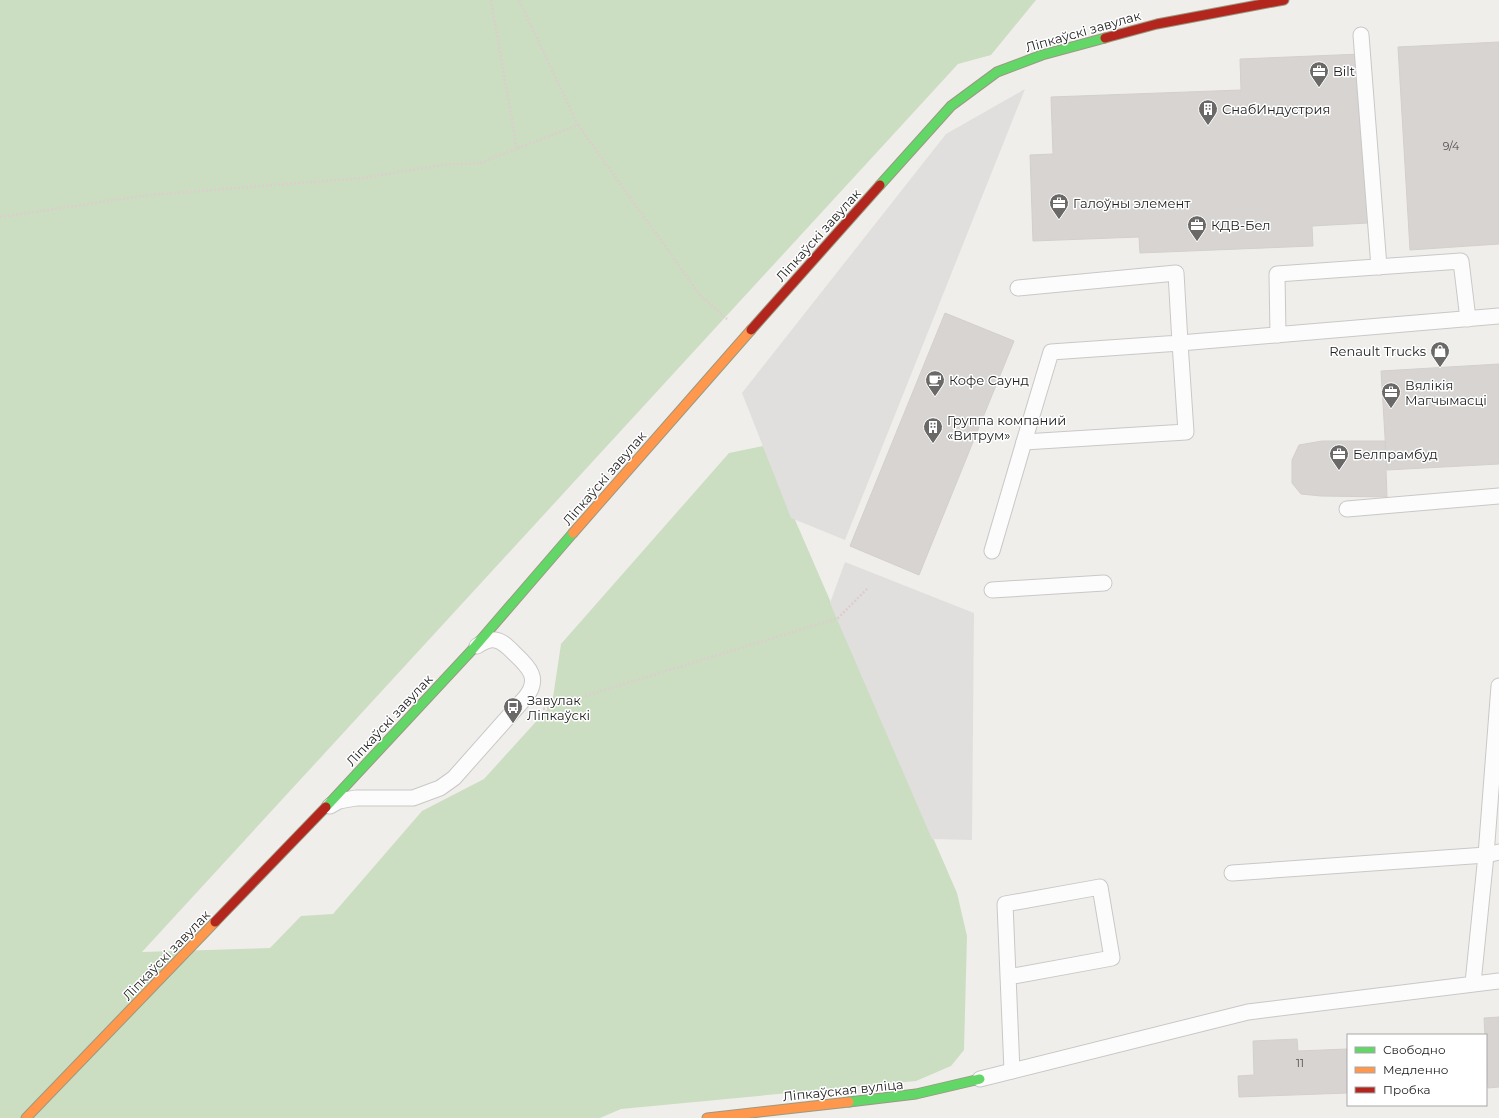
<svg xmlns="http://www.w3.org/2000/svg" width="1499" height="1118" font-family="Montserrat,sans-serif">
<rect width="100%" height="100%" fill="#f0eeeb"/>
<polygon fill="#cbdec1" points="0,0 1036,0 991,55 958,64 142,952 270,948 301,916 333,914 422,811 484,779 552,704 561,644 729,453 763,446 957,893 967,936 964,1050 951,1066 916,1081 621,1109 600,1118 0,1118"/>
<g fill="#e0dfde">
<polygon points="1025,89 845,540 791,518 742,393 946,134"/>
<polygon points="845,562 974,613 972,840 932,839 830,603"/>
</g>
<g fill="#d7d4d2" stroke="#d3d0cc">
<polygon points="1499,42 1499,244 1410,250 1398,47"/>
<polygon points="1361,54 1368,223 1312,226 1313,246 1140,253 1139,237 1033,241 1030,155 1053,154 1051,97 1241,90 1240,59"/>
<polygon points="945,313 1014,341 919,575 850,546"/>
<polygon points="1499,364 1499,464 1387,470 1381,371"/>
<polygon points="1322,441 1385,441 1387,497 1321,496 1301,494 1292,483 1292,460 1299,445"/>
<polygon points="1499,1017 1499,1087 1488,1088 1484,1018"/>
<polygon points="1297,1039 1298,1051 1347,1049 1348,1093 1239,1097 1238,1076 1254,1075 1253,1041"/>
</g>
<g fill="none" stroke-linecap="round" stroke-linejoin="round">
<g stroke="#c9c8c7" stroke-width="17">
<g id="lane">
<polyline points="1361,35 1379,267"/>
<polyline points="1018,288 1176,273 1180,343 1051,352 1024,442"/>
<polyline points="1278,335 1277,274 1461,261 1468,319"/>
<polyline points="1347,509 1499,496"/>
<polyline points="992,551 1024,442 1186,432 1180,343 1499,316"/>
<polyline points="992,590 1104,583"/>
<path d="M330,806l9,-5 17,-3h57l27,-10 14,-10 71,-80c16,-19 4,-31 -10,-44 -6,-6 -12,-13 -20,-14 -7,-1 -12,2 -18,6"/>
<polyline points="1232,873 1486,855 1499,852"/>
<polyline points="1008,977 1112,958 1100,887 1005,904 1012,1071"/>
<polyline points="1473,983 1486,855 1499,686"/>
<polyline points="980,1079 1248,1012 1499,981"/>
</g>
</g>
<g stroke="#999a82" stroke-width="11">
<g id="fast">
<polyline points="880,185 951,106 997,72 1042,55 1105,38"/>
<polyline points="326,807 472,650 573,533"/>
<polyline points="849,1102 916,1094 980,1079"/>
</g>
</g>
<g stroke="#999a82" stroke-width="11">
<g id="slow">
<polyline points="573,533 751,330"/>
<polyline points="26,1118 215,922"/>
<polyline points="707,1118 849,1102"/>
</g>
</g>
<g stroke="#999a82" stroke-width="11">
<g id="jam">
<polyline points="1105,38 1157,24 1284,0"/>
<polyline points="751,330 880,185"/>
<polyline points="215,922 326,807"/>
</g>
</g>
<g stroke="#dccecd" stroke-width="2.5" stroke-dasharray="2 2" stroke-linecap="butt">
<polyline points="491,0 517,150"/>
<polyline points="578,125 700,295 727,319"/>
<polyline points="0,217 149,195 363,178 441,165 480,163 578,125 519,0"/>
<polyline points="543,709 838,618 868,588"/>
</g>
<use href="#lane" stroke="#fdfcfc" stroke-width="15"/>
<use href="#fast" stroke="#63d668" stroke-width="9"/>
<use href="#slow" stroke="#ff974d" stroke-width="9"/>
<use href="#jam" stroke="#b3261e" stroke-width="9"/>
</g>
<defs>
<g id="office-pin" transform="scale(1)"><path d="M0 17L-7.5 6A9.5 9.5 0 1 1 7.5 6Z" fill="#6a6968" stroke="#fff"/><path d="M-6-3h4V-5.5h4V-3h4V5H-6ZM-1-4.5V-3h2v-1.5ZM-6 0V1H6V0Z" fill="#fff"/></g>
<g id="building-pin" transform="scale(1)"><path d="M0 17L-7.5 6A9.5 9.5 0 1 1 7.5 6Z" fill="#6a6968" stroke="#fff"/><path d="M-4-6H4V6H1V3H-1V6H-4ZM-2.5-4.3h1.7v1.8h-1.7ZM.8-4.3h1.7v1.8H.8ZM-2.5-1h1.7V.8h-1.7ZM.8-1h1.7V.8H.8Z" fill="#fff"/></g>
<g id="shop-pin" transform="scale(1)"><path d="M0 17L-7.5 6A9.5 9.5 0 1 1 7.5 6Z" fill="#6a6968" stroke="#fff"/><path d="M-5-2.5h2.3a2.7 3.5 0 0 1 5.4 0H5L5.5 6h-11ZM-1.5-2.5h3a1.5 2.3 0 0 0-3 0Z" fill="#fff"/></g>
<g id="cafe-pin" transform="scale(1)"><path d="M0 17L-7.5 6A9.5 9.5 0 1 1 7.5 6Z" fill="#6a6968" stroke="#fff"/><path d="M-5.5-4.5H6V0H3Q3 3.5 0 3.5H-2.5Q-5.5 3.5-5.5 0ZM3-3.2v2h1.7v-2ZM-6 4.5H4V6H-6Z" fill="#fff"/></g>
<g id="bus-pin" transform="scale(1)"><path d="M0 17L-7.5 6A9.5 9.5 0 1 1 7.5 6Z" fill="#6a6968" stroke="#fff"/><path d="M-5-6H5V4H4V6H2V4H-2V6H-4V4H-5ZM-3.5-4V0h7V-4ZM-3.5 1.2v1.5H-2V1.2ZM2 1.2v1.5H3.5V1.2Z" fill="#fff"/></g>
</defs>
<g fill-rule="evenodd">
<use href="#office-pin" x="1319" y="71"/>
<use href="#building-pin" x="1208" y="109"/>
<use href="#office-pin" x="1059" y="203"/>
<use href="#office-pin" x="1197" y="225"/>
<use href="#shop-pin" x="1440" y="351"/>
<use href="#cafe-pin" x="935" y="380"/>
<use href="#office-pin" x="1391" y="392"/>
<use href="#building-pin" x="933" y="427"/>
<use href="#office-pin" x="1339" y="454"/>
<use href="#bus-pin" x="513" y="707"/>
</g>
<g text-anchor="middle" stroke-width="3" stroke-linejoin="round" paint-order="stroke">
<g font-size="11" fill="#4f4e4e">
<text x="1451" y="150">9/4</text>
<text x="1300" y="1067">11</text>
</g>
<g font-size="13" fill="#222" stroke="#fff">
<text transform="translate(1083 31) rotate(-16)" y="5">Ліпкаўскі завулак</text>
<text transform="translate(818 235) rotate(-48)" y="5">Ліпкаўскі завулак</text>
<text transform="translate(604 478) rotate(-49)" y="5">Ліпкаўскі завулак</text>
<text transform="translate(389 720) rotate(-47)" y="5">Ліпкаўскі завулак</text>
<text transform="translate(166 955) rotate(-46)" y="5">Ліпкаўскі завулак</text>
<text transform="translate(843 1090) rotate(-6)" y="5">Ліпкаўская вуліца</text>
</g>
<g font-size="13" fill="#222" stroke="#fff" text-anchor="start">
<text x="1333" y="76">Bilt</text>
<text x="1222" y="114">СнабИндустрия</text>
<text x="1073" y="208">Галоўны элемент</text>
<text x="1211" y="230">КДВ-Бел</text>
<text x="1426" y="356" text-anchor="end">Renault Trucks</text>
<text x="949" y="385">Кофе Саунд</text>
<text x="1405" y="390">Вялікія<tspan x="1405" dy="15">Магчымасці</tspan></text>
<text x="947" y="425">Группа компаний<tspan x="947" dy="15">«Витрум»</tspan></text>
<text x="1353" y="459">Белпрамбуд</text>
<text x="527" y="705">Завулак<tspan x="527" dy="15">Ліпкаўскі</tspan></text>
</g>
</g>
<rect x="1347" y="1034" width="140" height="72" fill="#ffffff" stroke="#a7a7a7"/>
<rect x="1355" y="1047" width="20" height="6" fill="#63d668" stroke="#a7a7a7"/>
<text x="1383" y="1054" font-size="12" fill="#222222">Свободно</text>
<rect x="1355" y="1067" width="20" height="6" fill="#ff974d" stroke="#a7a7a7"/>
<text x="1383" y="1074" font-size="12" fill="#222222">Медленно</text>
<rect x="1355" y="1087" width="20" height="6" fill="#b3261e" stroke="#a7a7a7"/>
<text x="1383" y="1094" font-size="12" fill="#222222">Пробка</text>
</svg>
